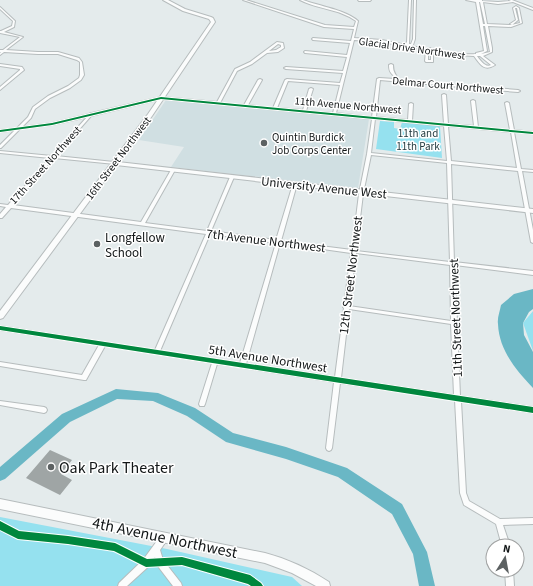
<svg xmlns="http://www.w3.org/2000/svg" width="533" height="586" font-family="'Source Sans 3',sans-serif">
<rect width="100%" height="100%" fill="#e4ebec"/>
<polygon fill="#d0dfe2" points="166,100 369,119 358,188 171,167 184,147 139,140"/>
<g fill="#95e1ef">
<polygon points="380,121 394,122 394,128 400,129 402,122 440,126 442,158 376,149"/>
<polygon points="533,311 533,351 523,323"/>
<polygon points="0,517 167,549 292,577 302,586 0,586"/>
</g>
<path fill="#6ab7c5" d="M533,289v20l-4,3 -6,11 1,12 9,17v36c-17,-18 -34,-38 -35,-64 -1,-6 2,-13 3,-19l13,-11z"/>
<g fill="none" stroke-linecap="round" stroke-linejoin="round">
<polygon fill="#6ab7c5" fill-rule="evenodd" points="116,389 158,393 195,408 233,433 286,447 347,468 402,504 427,552 435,586 419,586 413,554 392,514 338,477 286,459 226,442 187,416 153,401 117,399 70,422 5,479 0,481 0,467 62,414"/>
</g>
<polygon fill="#9fa5a5" points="50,450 72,460 61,474 72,480 60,495 26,478"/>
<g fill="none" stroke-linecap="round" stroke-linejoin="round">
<g stroke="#b6bcbd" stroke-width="2">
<g id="street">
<path d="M243,0h3l79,25 29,2 2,-6c-16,-12 -39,-12 -56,-21h3c16,6 43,10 55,21l-4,17 28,2 24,5v-2l1,-1 2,-42h2l-2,44h2l2,-5 1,-39h2l-1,39 -2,6 -2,1 16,3 3,-1c6,5 37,7 46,6v-1l8,-2 -8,-49 -10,-2h16v1l16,1 13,-1 -2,-1h3l21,8v2l-20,-8 -15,2 -15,-2 4,22 24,1 9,-2 -3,-15h-2l3,12 -6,5 -2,-1 6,-4 -3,-12 3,-2 3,2 3,15 -11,4 -23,-1 4,22v4l-9,4 12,9c-11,7 -15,-1 -21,-9l-18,-1 -23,-3v10h-7l-1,-1 1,-11 -44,-8 -28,-2 -18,73 36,4 5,-38 2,-1 16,1c-2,-7 -6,-4 -6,-14l2,-1 2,1c0,9 3,8 5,15l120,10 2,1 -2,1 -138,-12 -4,37 32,3 1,-16 2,-1 2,1 -1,17 32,3 -2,-29 2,-1 2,1 2,29 26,2 -3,-25 2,-1 2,1 3,26 32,3 -5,-27 2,-1 2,1 5,27 19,2v2l-19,-2 7,37 12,1v2l-11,-1 11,59v13l-2,-1 -13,-71 -67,-7 3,98 79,9v4l-78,-10 2,57 1,1 -1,1 3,72 73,11v6l-72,-12 5,92 3,8 31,18 33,-1v6l-30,1 7,21h-8l-6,-22 -32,-19 -4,-12 -5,-93 -115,-17 -8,65 -1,2 -2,1 -2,-1 -1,-2 8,-66 -90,-14h-2l-2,-1 -23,-3 -12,40 -1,2h-4l-1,-2 13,-41 -107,-17 -19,34h-2l-84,-14v-4l82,13 17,-30 -99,-15v-4l155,24 51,-116 -195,-26 -9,10h-2v-4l6,-7 -6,-1v-2l8,1 42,-47 -50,-5v-2l52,5 35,-39 -35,8 -32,4 -19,19h-1v-3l15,-15 -15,2v-2l17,-2 11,-11 5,-10 15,-11 20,-10 11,-8 1,-3v-13l-3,-2 -19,-6h-20l-34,-2 -4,3v-2l1,-1h-1v-2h3l17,-13 -20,-4v-2h1l11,-5 1,-5 -13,-12v-2l15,14 -1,6 -10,5 19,5 -17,13 32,2h20l21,6 3,4 2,13 -3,5 -11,8 -20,10 -15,11 -4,9 -9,9 30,-4 37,-9 2,-1h1l69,-16 56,5 18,-33 15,-7 27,-20 6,1 1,5 -6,4 -11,1 -15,11 -15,7 -17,32 24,2 14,-25 2,-1 2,1 -14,25 25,3 12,-28 2,-1 53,4 3,-10 -57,-4 -2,-1 2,-1 57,4 4,-14 -42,-4 -1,-1 1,-1 42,4 3,-12 -37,-3 -1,-1 1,-1 38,3 3,-12 -30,-2zM479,2h1l5,22h-2zM483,26h2l5,26 -9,2 6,-3zM278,44l3,1v2l-5,3 -7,1zM428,51h3v9h-3zM477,56h3l11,9c-6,3 -11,-5 -14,-9zM288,81l52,4 -7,28 -27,-2 7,-22 -2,-1 -2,1 -6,21 -26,-2zM161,99l211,20 -5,35 -8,40 -7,56 -71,-9 16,-57 -2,-1 -2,1 -17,56 -65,-9 23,-54 -2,-1 -2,1 -23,54 -62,-8 30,-53 -2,-1 -2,1 -30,52 -128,-17 41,-47 61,6v-2h-1l-58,-6 35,-40zM375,119l69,7 3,35 -76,-8zM448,126l63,6 6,36 -66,-7zM371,155l76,8 3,99 -94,-11 7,-57zM210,234l66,9 -36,120 -80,-12zM280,243l71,10 -7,53 -1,1 1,1 -9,69 -89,-13zM356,253l94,12 1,56 -102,-15zM349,309l102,15 3,71 -113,-17z"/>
<polygon points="358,0 371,0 370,1 359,1"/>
<polygon points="0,64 22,67 24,70 0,90 0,87 20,70 20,69 0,66"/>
<polygon points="0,401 44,407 46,408 47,410 46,412 44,413 0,405"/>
<polygon points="165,533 168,534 169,537 160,550 163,560 181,583 182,586 173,586 157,565 155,557 149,566 127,586 118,586 119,583 143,560 162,534"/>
<polygon points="505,570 513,570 514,586 506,586"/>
</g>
</g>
<g stroke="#b6bcbd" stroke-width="2">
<g id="secondary">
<polygon points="163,0 168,0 185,9 211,17 213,18 215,22 152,116 118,162 533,209 533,213 116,165 3,318 0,319 0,311 148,114 211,22 209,19 183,11"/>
<path d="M0,499l265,54c23,6 44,16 64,29l1,4h-14l-24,-13 -27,-10 -265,-54z"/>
</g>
</g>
<use href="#street" fill="#fbfcfc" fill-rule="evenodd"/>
<use href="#secondary" fill="#fbfcfc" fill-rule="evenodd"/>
<g stroke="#fff" stroke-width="2">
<g id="cycleway">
<polygon points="161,97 533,132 533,134 161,99 52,125 0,132 0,130 52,123"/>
<polygon points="0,326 533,407 533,413 0,330"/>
<polygon points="0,521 19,531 68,536 115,543 147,559 182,557 250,575 261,583 263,586 251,586 248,584 182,565 146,567 114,551 68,544 18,539 0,530"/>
</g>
</g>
<use href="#cycleway" fill="#00873e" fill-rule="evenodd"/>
</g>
<g fill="#5c6162" stroke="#fff" stroke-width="1.5">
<circle cx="264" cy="143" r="4"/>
<circle cx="97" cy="244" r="4"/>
<circle cx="51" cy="467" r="4"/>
</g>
<g text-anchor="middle" stroke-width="3" stroke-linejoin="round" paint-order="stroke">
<g font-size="11" fill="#121617" stroke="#fff">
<text transform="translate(412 48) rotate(8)" y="4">Glacial Drive Northwest</text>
<text transform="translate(448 85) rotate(5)" y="4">Delmar Court Northwest</text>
<text transform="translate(348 105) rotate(5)" y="4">11th Avenue Northwest</text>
<text transform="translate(118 158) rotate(-53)" y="4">16th Street Northwest</text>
<text transform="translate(45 165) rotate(-48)" y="4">17th Street Northwest</text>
</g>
<g font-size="11" fill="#223a3f" stroke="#fff">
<text x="418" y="137">11th and<tspan x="418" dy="13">11th Park</tspan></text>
</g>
<g font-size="11" fill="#121617" stroke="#fff" text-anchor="start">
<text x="272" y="141">Quintin Burdick<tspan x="272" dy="13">Job Corps Center</tspan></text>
</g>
<g font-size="13" fill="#121617" stroke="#fff">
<text transform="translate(324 187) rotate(6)" y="5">University Avenue West</text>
<text transform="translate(266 240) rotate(7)" y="5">7th Avenue Northwest</text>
<text transform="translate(350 275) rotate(-83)" y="5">12th Street Northwest</text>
<text transform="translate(455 318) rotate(-92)" y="5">11th Street Northwest</text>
<text transform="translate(268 358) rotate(9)" y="5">5th Avenue Northwest</text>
</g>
<g font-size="13" fill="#121617" stroke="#fff" text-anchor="start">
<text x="105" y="242">Longfellow<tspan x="105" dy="15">School</tspan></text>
</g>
<g font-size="16" fill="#121617" stroke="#fff" text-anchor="start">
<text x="59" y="473">Oak Park Theater</text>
</g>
<g font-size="16" fill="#121617" stroke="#fff">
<text transform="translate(165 537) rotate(12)" y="6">4th Avenue Northwest</text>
</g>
</g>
<g transform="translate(505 558) rotate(11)"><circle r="19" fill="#ffffff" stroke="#a0a2a2"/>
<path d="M0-3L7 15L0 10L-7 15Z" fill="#5c6162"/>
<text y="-6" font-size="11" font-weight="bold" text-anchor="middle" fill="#121617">N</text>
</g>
</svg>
